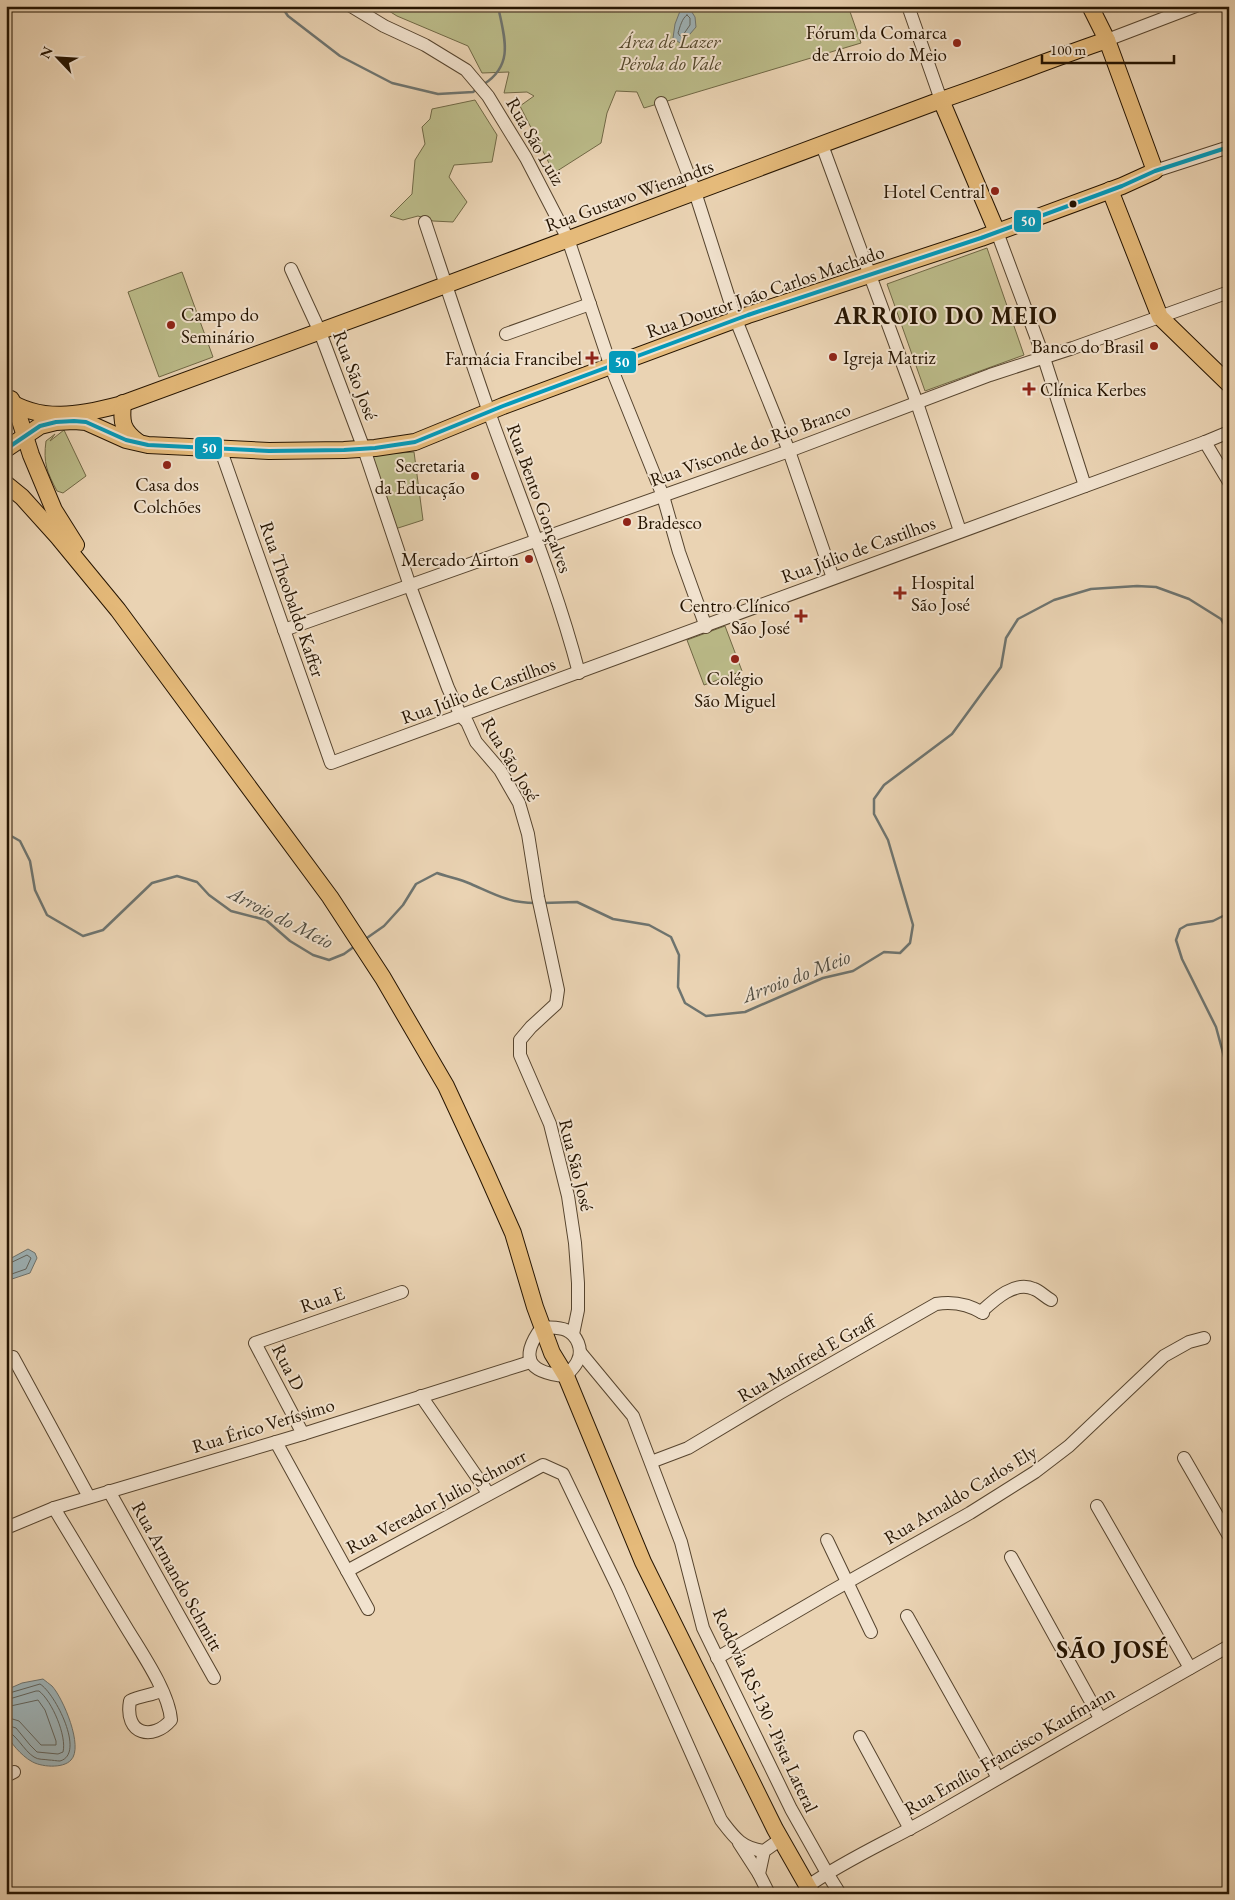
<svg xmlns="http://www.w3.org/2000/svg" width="1235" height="1900" font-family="'EB Garamond',serif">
<rect width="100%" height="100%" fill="#ead3b3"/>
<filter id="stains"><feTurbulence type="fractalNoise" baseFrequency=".004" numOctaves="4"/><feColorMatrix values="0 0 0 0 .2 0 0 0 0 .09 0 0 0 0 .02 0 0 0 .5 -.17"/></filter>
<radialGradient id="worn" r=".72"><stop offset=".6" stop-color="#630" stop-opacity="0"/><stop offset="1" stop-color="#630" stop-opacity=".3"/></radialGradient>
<g fill="#bbbb89" stroke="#706845">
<polygon points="381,6 848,6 861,43 644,108 637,92 616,91 607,113 601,143 554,173 520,106 534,96 527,92 504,93 509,72 482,73 468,46 397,16"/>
<polygon points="475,100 497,135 492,162 454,165 449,177 467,202 453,222 433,221 418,216 403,220 390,216 412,194 415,160 425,144 422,127 430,119 432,109"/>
<polygon points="987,248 1024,355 925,391 887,284"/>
<polygon points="182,272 213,357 159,377 128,292"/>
<path d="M64,430l22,46 -23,17 -6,-2c-10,-19 -14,-28 -11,-50l9,-7 -5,7z"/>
<polygon points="414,452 423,520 395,529 372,455"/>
<polygon points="725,626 742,671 704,685 687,640"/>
</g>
<g fill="#9eb4b9" stroke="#6e746f">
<polygon points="682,6 688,6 695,17 696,27 684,41 680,43 673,38 675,24"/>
<polygon points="28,1249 35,1253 37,1258 30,1273 6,1281 6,1261"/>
<path d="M43,1679c3,2 6,5 9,7 11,12 32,61 19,74 -8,9 -31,7 -40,1 -9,-5 -22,-19 -25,-29 -2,-11 0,-30 0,-42l16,-7z"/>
</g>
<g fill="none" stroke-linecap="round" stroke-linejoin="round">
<g stroke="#62645d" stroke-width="1">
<path d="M687,15l3,3v7l-7,10 -3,1 -2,-3c2,-6 4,-15 9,-18z"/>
<polyline points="6,1265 27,1255 31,1258 26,1269 6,1276"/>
<path d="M6,1694l34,-10c15,9 46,70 20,77 -3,0 -8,-1 -11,-1 -5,-1 -11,0 -15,-3 -10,-6 -19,-25 -28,-26"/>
<path d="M6,1700l30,-9h3c13,10 28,45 24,61l-5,2 -21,-2 -7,-7 -14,-17 -10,-3"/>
<polyline points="6,1707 38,1700 45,1710 56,1741 56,1745 41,1745 19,1721 6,1717"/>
</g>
<g stroke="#6e746f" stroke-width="2.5">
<polyline points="281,6 288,16 340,56 392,83 438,94 473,92 477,89"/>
<path d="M484,84c31,-20 20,-47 14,-78"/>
<polyline points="6,833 20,841 30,861 35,890 47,915 83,936 103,930 152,883 177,876 197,882 209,895 231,911 266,920 290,941 313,955 329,960 344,954 355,946"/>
<polyline points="543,903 577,902 613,919 649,925 671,937 679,955 678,987 685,1003 706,1016 745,1012 823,978 853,971 884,952 900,953 910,943 913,925 888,840 874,814 874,799 884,785 952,734 1001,667 1006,638 1018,619 1054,600 1091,589 1137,586 1156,587 1189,599 1221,619 1229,632"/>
<polyline points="1229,913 1213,921 1187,925 1180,929 1176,940 1182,959 1216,1027 1229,1075"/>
<path d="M364,940l20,-14 19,-21 13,-21 21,-11c11,4 23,6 34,11 23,10 38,19 64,19"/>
</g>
<g stroke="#56442e" stroke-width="14">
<g id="minor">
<polyline points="351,6 384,26 425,45 466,70 488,96 526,158 568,239 611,367 663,496 679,552 706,627"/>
<polyline points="908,6 941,100"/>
<polyline points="1107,40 1196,6"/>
<polyline points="661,103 695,192 736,320 789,451 833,578"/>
<polyline points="822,145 917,403 960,531"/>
<polyline points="1155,171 1229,147"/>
<path d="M425,222c21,63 42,127 64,190 31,87 67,172 90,261"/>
<polyline points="997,232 1044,358 1085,486"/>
<polyline points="291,269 320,332 364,449 410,586 448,688 461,716 467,722 476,742 500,770 519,803 528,834 538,897 558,990 556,1004 531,1027 520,1040 520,1055 550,1124 568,1196 575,1243 578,1283 578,1310 573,1334"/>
<polyline points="506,334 590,304"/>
<polyline points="1205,442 1229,482"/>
<polyline points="220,448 331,763 1205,442 1229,432"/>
<polyline points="284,630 789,451 990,375 1073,348 1229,292"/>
<path d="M981,1312c13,-12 34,-32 53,-23 6,2 11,8 17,11"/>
<path d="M542,1327c8,1 17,0 24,3 11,5 17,19 12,30 -2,6 -8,11 -12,16 -38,-3 -47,-18 -24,-49z"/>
<polyline points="580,1352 633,1416 681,1542 703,1628 791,1809 827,1873 840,1894"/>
<polyline points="13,1357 89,1497"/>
<polyline points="421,1396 488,1493"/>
<polyline points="303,1434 255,1343 402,1292"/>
<polyline points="276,1442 368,1609"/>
<polyline points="1184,1458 1229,1536"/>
<path d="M651,1462l37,-14 92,-55 156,-89c17,-3 32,0 47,9"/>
<polyline points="109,1491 214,1678"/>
<polyline points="1097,1506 1190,1668"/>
<path d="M54,1508c24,39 48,79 72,119 15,25 43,65 45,93 -18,21 -47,15 -41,-19 10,-6 22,-5 32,-11"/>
<polyline points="6,1528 54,1508 303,1434 527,1363 530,1359"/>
<polyline points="827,1540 871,1632"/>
<polyline points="1011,1557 1100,1718"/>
<path d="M347,1571l196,-106 20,9 55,114 103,232c13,17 20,28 43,31"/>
<polyline points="907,1616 998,1778"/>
<polyline points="717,1658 830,1592 970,1513 1035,1472 1069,1446 1164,1356 1189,1342 1204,1338"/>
<polyline points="860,1737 910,1829"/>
<polyline points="6,1776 14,1772"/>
<polyline points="739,1843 759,1874"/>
<path d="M808,1886c39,-27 83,-46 125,-70 98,-57 197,-114 296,-170"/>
<polyline points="769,1894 759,1874 764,1851 781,1839"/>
</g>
</g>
<g stroke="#251401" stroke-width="18">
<g id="major">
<polyline points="941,100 997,232"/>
<polyline points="1110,190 1160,317 1229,384"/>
<path d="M6,399c34,24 75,16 113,6l281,-103 541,-202c56,-19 110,-41 166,-60"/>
<polyline points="11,399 17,411 31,455 54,510 76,545"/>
<path d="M123,403c-2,19 -1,27 15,39"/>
<polyline points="6,449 40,426 56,422 74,421 86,422 126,440 148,445 269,451 344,450 375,448 415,442 503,406 748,315 981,238 1122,186 1155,171 1107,40 1090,6"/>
<polyline points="6,484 22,497 58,537 118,610 330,897 383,978 446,1086 485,1170 513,1233 535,1307 552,1353 566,1376 643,1562 775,1829 812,1894"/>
</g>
</g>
<use href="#minor" stroke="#f1e2ce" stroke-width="12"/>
<use href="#major" stroke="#e5ba7a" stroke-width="16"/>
<g stroke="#f1e2ce" stroke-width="8">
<polyline id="bus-1" points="6,449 40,426 56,422 74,421 86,422 126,440 148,445 269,451 344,450 375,448 415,442 503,406 748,315 981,238 1122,186 1155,171 1229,147"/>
</g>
<use href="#bus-1" stroke="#049aba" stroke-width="4"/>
</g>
<g fill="#8f2418" stroke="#f1e2ce" stroke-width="2">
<circle cx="957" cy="43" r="5"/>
<circle cx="995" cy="191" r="5"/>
<circle cx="171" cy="325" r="5"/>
<circle cx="1154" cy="346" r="5"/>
<circle cx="833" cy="357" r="5"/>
<path d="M589.5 350.5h5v5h5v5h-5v5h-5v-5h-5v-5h5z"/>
<path d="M1026.5 381.5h5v5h5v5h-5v5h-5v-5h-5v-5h5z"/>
<circle cx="167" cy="465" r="5"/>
<circle cx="475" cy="476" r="5"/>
<circle cx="627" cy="522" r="5"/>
<circle cx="529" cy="559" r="5"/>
<path d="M897.5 585.5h5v5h5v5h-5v5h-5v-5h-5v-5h5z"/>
<path d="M798.5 608.5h5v5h5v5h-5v5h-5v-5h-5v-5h5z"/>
<circle cx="735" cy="659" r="5"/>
</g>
<circle fill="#251401" stroke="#f1e2ce" stroke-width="2" cx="1073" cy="204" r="4.5"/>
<g text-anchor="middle" stroke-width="4" stroke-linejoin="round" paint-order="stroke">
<g font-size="19" fill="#251401" stroke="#f1e2ce" text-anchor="end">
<text x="947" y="39">Fórum da Comarca<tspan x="947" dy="22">de Arroio do Meio</tspan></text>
<text x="985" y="198">Hotel Central</text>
<text x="181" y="321" text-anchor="start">Campo do<tspan x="181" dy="22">Seminário</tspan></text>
<text x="1144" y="353">Banco do Brasil</text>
<text x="843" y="364" text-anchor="start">Igreja Matriz</text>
<text x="582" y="365">Farmácia Francibel</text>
<text x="1040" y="396" text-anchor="start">Clínica Kerbes</text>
<text x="465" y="472">Secretaria<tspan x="465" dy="22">da Educação</tspan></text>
<text x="167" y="491" text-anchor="middle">Casa dos<tspan x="167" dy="22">Colchões</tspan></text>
<text x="637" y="529" text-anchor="start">Bradesco</text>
<text x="519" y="566">Mercado Airton</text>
<text x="911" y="589" text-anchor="start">Hospital<tspan x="911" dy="22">São José</tspan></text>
<text x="790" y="612">Centro Clínico<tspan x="790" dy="22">São José</tspan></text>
<text x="735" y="685" text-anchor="middle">Colégio<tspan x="735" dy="22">São Miguel</tspan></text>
</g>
<g font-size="19" font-style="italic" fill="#52462a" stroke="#f1e2ce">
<text x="670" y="48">Área de Lazer<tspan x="670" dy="22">Pérola do Vale</tspan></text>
</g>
<g font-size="19" fill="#251401" stroke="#f1e2ce">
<text transform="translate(536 141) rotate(60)" y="7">Rua São Luiz</text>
<text transform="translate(629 195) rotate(-20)" y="7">Rua Gustavo Wienandts</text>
<text transform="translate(765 291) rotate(-19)" y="7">Rua Doutor João Carlos Machado</text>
<text transform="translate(356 375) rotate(69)" y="7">Rua São José</text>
<text transform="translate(750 444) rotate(-20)" y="7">Rua Visconde do Rio Branco</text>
<text transform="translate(540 498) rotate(70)" y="7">Rua Bento Gonçalves</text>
<text transform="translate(858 549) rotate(-20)" y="7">Rua Júlio de Castilhos</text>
<text transform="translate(293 599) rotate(71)" y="7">Rua Theobaldo Kaffer</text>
<text transform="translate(478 690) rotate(-20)" y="7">Rua Júlio de Castilhos</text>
<text transform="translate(511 759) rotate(59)" y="7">Rua São José</text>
<text transform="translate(577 1165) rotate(76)" y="7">Rua São José</text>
<text transform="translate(322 1299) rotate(-19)" y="7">Rua E</text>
<text transform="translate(806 1358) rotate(-30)" y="7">Rua Manfred E Graff</text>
<text transform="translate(289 1367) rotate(63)" y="7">Rua D</text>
<text transform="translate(263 1425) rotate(-17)" y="7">Rua Érico Veríssimo</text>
<text transform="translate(960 1494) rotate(-31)" y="7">Rua Arnaldo Carlos Ely</text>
<text transform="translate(436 1501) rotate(-28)" y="7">Rua Vereador Julio Schnorr</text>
<text transform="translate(178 1576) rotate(61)" y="7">Rua Armando Schmitt</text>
<text transform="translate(766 1710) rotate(65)" y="7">Rodovia RS-130 - Pista Lateral</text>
<text transform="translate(1009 1750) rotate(-30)" y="7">Rua Emílio Francisco Kaufmann</text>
</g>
<g font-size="20" font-style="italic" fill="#4f4c41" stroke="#f1e2ce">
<text transform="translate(281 917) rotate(27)" y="7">Arroio do Meio</text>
<text transform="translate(796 976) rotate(-21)" y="7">Arroio do Meio</text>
</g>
<g font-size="24" font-weight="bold" letter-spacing="1" fill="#251401" stroke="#f1e2ce">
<text x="946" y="324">ARROIO DO MEIO</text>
<text x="1113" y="1658">SÃO JOSÉ</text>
</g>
</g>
<g stroke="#f1e2ce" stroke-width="2">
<rect x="1013" y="209" width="29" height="24" rx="5" fill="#049aba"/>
<rect x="608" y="350" width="29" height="24" rx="5" fill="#049aba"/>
<rect x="194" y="436" width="29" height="24" rx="5" fill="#049aba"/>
</g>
<g font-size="14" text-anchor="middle" font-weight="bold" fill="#fff">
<text x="1028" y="226">50</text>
<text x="622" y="367">50</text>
<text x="209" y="453">50</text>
</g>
<rect width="1235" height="1900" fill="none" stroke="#ead3b3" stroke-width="25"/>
<rect x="8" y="8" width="1220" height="1885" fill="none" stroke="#251401" stroke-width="2.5"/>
<rect x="12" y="12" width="1210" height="1875" fill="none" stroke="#251401"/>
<g transform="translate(58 58) rotate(295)" stroke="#f1e2ce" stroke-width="4" paint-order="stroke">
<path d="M0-4L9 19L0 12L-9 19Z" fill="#251401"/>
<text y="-8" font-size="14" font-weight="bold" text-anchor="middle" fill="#251401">N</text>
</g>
<path d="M1042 55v8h132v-8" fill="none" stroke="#251401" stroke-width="2.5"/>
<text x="1050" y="55" font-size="15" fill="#251401" stroke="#f1e2ce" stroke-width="4" paint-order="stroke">100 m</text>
<rect width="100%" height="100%" filter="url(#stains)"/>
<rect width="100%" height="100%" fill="url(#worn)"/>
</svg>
